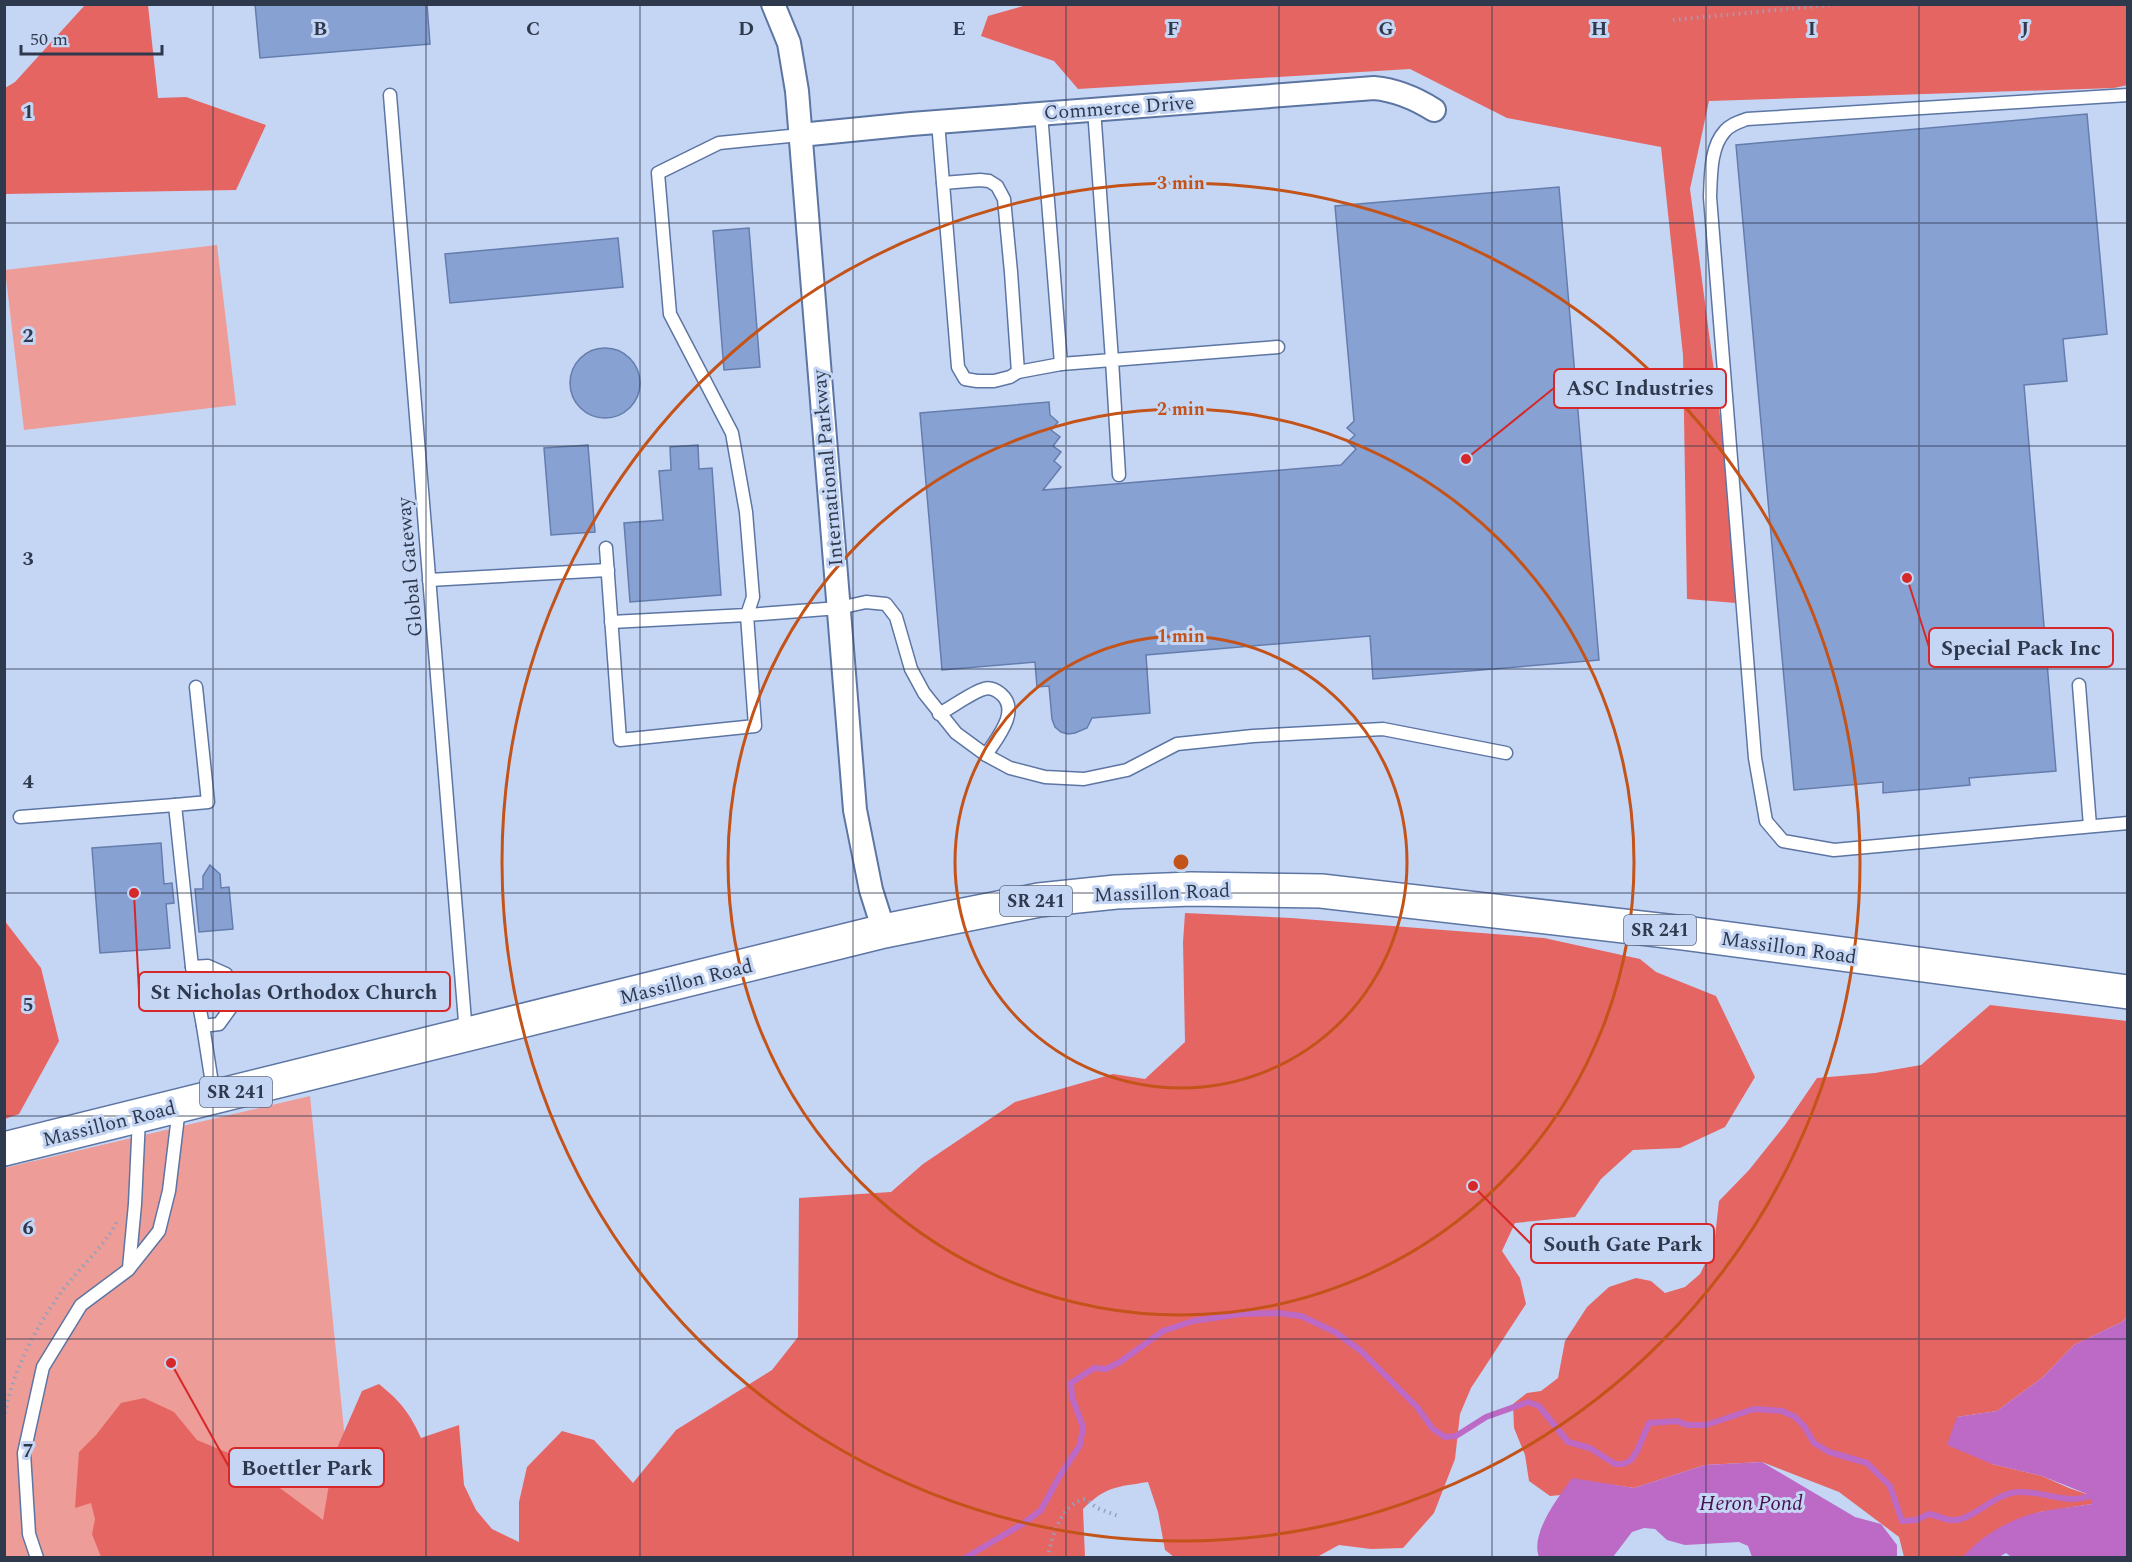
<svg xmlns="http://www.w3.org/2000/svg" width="2132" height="1562" font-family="Spectral,serif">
<rect width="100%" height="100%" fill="#c5d6f5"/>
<g fill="#ed9c97">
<polygon points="217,245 236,405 24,430 5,270"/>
<polygon points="310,1096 357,1557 5,1557 4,1168"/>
</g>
<g fill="#e56563">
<polygon points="1030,4 2127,4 2128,85 2114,88 1709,101 1690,189 1732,508 1736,603 1687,599 1683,355 1661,147 1507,118 1410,69 1078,89 1054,61 981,36 988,16"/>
<polygon points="85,5 148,5 158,98 186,97 266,125 236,190 5,194 5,88 15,82"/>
<path d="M1185,913l106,5 253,20 96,21 16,13 60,24 39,81 -30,50 -45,21 -47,2 -32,29 -26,38 -60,6 -13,28 18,27 6,26 -55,84 -11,26 -5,45 -21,54 -31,35 -32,1 -32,-4 -22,12h-143l-9,-7 -7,-38 -10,-30c-31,5 -42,4 -65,27l2,48h-984l-9,-23 3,-15 -4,-16 -16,5 4,-56 17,-17 25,-32 23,-5 30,14 23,28 41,17 85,63 11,-65 28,-64 17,-7c21,17 31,29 42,54l38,-13 5,60 12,25 16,19 27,13v-40l8,-35 35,-36 32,9 39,43 43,-53 96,-60 26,-33 1,-139 92,-6 32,-28 92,-62 98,-28 32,5 40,-37 -2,-100z"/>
<polygon points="4,920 41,968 59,1041 19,1114 5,1119"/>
<polygon points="1990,1005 2127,1021 2127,1317 2122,1322 2074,1345 2043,1377 1997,1411 1957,1417 1992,1464 2042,1476 2069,1488 2092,1496 2092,1504 2040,1512 1990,1534 1963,1557 1904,1557 1899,1537 1839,1492 1762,1462 1705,1465 1634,1488 1572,1479 1561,1495 1550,1496 1529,1481 1525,1455 1514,1428 1513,1404 1527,1393 1541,1391 1558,1378 1565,1341 1587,1307 1609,1287 1636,1278 1651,1281 1665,1293 1685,1287 1700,1274 1714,1246 1719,1201 1749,1170 1785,1125 1817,1078 1875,1073 1921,1065"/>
</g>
<g fill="#bd69c6">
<path d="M2127,1317v240l-114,1 -7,-5 -7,4h-36c17,-21 51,-40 77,-45 17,-4 35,-5 52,-8v-8l-50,-20 -50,-12 -45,-19 10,-28 40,-6 46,-34 31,-32 48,-23z"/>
<path d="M1762,1462l93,55 26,7 16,21v12h-145l-4,-11 -9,-4 -54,3 -18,-5 -12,-11 -11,-1 -12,4 -19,25h-74c-9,-24 19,-59 33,-79l62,10 71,-23z"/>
</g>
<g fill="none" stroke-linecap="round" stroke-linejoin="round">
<path stroke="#bd69c6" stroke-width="6" d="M965,1558l59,-35 17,-13 18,-33 21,-32 3,-18 -11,-30 -1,-14 23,-15 12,1 14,-7 43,-31 30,-10 47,-7 38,-1 23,3 34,16 26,19 56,56 16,22 12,8 11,-1 30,-19 42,-15 11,4 29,36 22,6 25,16h9l7,-4 6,-9 12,-28 28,-2 10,4h19l48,-16 28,2 13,6 9,9 10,17 15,9 38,11 23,23 12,35 14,-1 13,-6c7,1 14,5 22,6 21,2 43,-27 67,-28 30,-1 53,16 81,0"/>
</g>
<g fill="#88a1d3" stroke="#657dad" stroke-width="1.5">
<polygon points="255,4 427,4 430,44 260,58"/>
<polygon points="2087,114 2107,334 2063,339 2067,381 2024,385 2056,771 1969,778 1970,785 1883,793 1883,782 1794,790 1736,145"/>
<polygon points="1559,187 1599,660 1373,679 1370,636 1146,655 1150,713 1092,718 1087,728 1075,733 1068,734 1061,732 1055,727 1052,719 1049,686 1037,687 1035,662 942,670 920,413 1049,402 1050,415 1058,422 1051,430 1060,437 1053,446 1061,452 1054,461 1061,467 1043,490 1341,465 1356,449 1348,442 1355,435 1347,428 1354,421 1335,206"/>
<polygon points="749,228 760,367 724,370 713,231"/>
<polygon points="618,238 623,287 450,303 445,254"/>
<circle cx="605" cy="383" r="35"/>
<polygon points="588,445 595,532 551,535 544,448"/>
<polygon points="698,445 699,469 712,468 721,595 630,602 624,523 663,520 659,471 671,470 670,447"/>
<polygon points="161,843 164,884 172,883 174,903 166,904 170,948 100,953 92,848"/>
<polygon points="210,865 220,874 221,888 229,887 233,929 199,932 195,889 203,889 203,876"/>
</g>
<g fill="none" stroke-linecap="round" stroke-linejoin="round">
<g stroke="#5d75a3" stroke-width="15">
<g id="lane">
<polyline points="390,95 466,1034"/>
<path d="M2128,95l-381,24c-8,3 -16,5 -22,12 -15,16 -14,45 -15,66l45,561 11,63 17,20 51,9 294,-27"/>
<polyline points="938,122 958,367 965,379 977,381 994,381 1010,377 1018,372 1061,364 1041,113"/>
<polyline points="943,183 980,180 989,181 997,186 1004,199 1011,272 1018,372"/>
<polyline points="1061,364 1112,360 1094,109"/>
<polyline points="1119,475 1112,360 1278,347"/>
<polyline points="606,548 620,740 755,726 747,615 839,608 866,602 886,604 896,617 911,669 924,693 956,733 986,755 1010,768 1045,777 1084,779 1127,770 1177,744 1253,736 1383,729 1506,753"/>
<polyline points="429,580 608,570"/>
<polyline points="611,622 747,615 753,597 746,512 732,433 670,314 658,173 719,143 800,135"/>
<polyline points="2079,685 2090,826"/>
<polyline points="196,687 208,802 175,805 192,967 208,966 226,974 233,988 232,1006 219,1024 203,1026 214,1096"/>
<path d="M939,714c12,-6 33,-22 45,-25 6,-2 12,1 17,5 20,17 -5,45 -15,61"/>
<polyline points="20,817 175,805"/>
<polyline points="192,967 203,1026"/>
<polyline points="129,1268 135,1204 139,1118"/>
<polyline points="37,1558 29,1534 24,1453 43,1367 81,1305 128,1270 159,1231 169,1191 179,1108"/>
</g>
</g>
<g stroke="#5d75a3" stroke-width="26">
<g id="street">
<polyline points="773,4 789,43 797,91 855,810 871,890 884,931"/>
<path d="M800,135l111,-11 463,-36c22,2 41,10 60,22"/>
</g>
</g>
<g stroke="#5d75a3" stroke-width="36">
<polyline id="primary" points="4,1149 884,931 1039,900 1116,892 1191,889 1321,891 1684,933 2128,992"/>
</g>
<g stroke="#93a1bd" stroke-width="4" stroke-dasharray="1.5 4.5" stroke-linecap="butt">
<polyline points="1673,20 1840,4"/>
<path d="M4,1419c6,-41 29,-87 53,-121 18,-27 44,-47 60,-76"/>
<path d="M1048,1558c3,-21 14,-55 37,-59l12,9 21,8"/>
</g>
<use href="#lane" stroke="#fff" stroke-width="12"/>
<use href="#street" stroke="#fff" stroke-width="22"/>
<use href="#primary" stroke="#fff" stroke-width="33"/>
</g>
<path fill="none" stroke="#2f394e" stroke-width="1.5" stroke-opacity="0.55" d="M213,4v1554M426,4v1554M640,4v1554M853,4v1554M1066,4v1554M1279,4v1554M1492,4v1554M1706,4v1554M1919,4v1554M4,223h2124M4,446h2124M4,669h2124M4,893h2124M4,1116h2124M4,1339h2124"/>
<g fill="none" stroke="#c35319" stroke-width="3">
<circle cx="1181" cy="862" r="226"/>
<circle cx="1181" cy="862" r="453"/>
<circle cx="1181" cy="862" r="679"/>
</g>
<g text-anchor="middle" stroke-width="6" stroke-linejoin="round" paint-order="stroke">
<g fill="#c5d6f5" stroke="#5c6880" stroke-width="1.5">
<rect x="1000" y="886" width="72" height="30" rx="4.5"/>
<rect x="1624" y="915" width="72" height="30" rx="4.5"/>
<rect x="200" y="1077" width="72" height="30" rx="4.5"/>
</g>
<g font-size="18" font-weight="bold" fill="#2f394e">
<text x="1036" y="907">SR 241</text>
<text x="1660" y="936">SR 241</text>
<text x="236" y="1098">SR 241</text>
</g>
<g font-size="20" fill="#2f394e" stroke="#c5d6f5">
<text transform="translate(1119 107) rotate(-4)" y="7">Commerce Drive</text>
<text transform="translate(827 468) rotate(-95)" y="7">International Parkway</text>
<text transform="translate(409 567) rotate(-95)" y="7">Global Gateway</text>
<text transform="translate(1162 892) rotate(-2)" y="7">Massillon Road</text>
<text transform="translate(1789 947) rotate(8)" y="7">Massillon Road</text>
<text transform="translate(686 981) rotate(-14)" y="7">Massillon Road</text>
<text transform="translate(109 1123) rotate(-14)" y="7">Massillon Road</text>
</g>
<g font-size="21" font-style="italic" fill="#46104c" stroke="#c5d6f5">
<text x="1751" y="1510">Heron Pond</text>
</g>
</g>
<g font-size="20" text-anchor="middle" font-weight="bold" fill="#2f394e" stroke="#c5d6f5" stroke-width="6" stroke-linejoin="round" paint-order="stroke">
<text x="320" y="35">B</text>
<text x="533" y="35">C</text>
<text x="746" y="35">D</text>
<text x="959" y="35">E</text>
<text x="1173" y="35">F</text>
<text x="1386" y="35">G</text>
<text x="1599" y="35">H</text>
<text x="1812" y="35">I</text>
<text x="2025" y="35">J</text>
<text x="28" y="118">1</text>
<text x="28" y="342">2</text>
<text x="28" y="565">3</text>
<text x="28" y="788">4</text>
<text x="28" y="1011">5</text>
<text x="28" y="1234">6</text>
<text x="28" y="1457">7</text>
</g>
<circle cx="1181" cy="862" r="9" fill="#c35319" stroke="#c5d6f5" stroke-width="3"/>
<g font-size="18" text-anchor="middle" font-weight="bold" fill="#c35319" stroke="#c5d6f5" stroke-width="6" stroke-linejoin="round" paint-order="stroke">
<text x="1181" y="189">3 min</text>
<text x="1181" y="415">2 min</text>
<text x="1181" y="642">1 min</text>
</g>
<path fill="none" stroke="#d62828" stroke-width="2" d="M1466 459L1554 388M1907 578L1929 647M134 893L139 992M1473 1186L1531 1244M171 1363L229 1467"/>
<g fill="#d62828" stroke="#c5d6f5" stroke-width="2">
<circle cx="1466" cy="459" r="6"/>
<circle cx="1907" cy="578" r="6"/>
<circle cx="134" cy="893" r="6"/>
<circle cx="1473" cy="1186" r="6"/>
<circle cx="171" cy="1363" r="6"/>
</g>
<g fill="#c5d6f5" stroke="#d62828" stroke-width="2">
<rect x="1554" y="369" width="172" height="39" rx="6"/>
<rect x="1929" y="628" width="184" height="39" rx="6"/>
<rect x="139" y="972" width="311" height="39" rx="6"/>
<rect x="1531" y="1224" width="183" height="39" rx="6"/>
<rect x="229" y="1448" width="155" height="39" rx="6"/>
</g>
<g font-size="21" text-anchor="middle" font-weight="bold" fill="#2f394e">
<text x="1640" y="395">ASC Industries</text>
<text x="2021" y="655">Special Pack Inc</text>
<text x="294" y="999">St Nicholas Orthodox Church</text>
<text x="1623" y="1251">South Gate Park</text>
<text x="307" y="1475">Boettler Park</text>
</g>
<rect width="2132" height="1562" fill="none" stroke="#2f394e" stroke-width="12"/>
<path d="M21 45v9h141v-9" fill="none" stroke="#2f394e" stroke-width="3"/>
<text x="30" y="45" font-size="18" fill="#2f394e" stroke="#c5d6f5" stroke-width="4.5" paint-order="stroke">50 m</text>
</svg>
